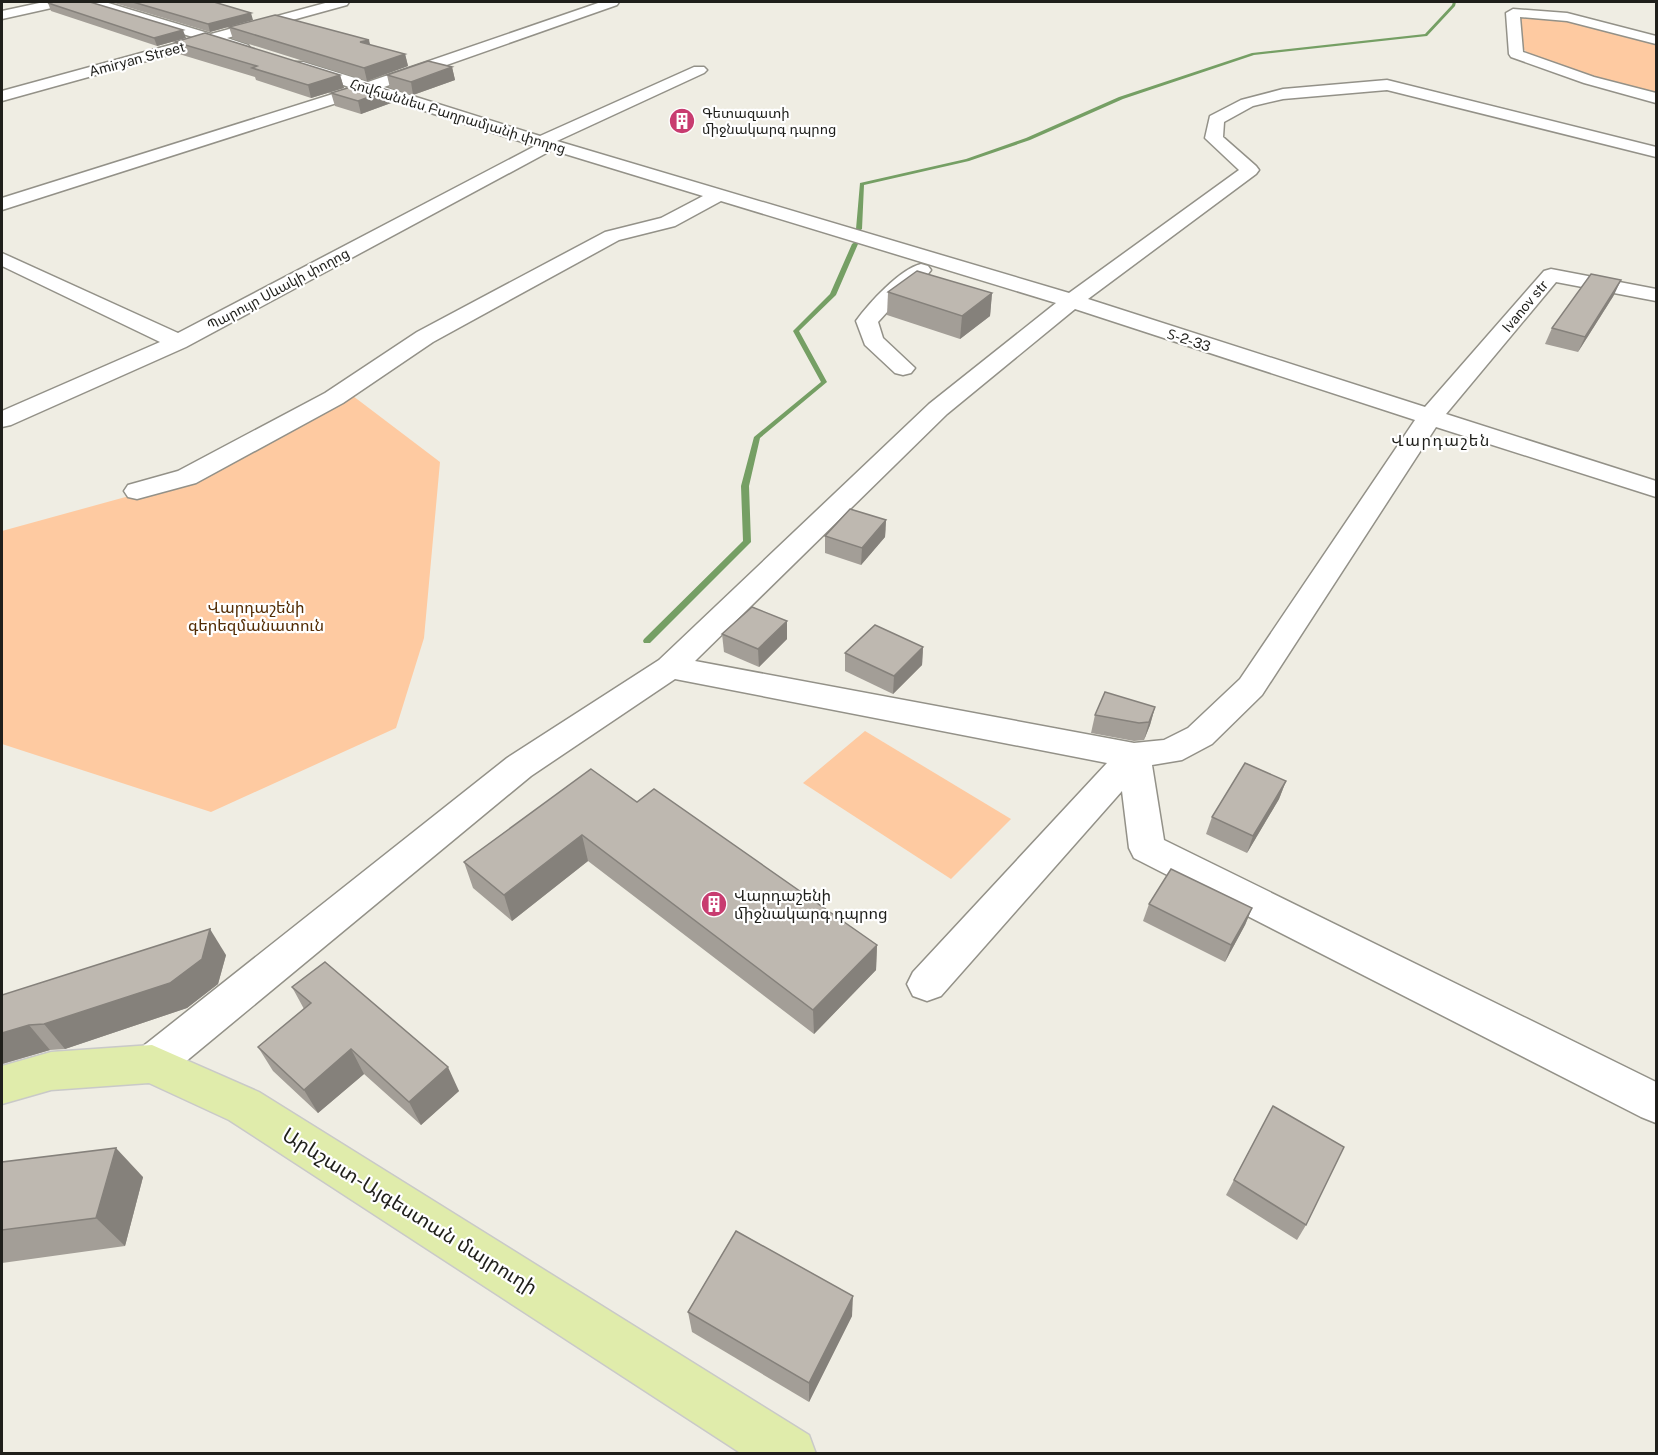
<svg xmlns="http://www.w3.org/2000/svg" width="1658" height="1455" font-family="'Public Sans','Noto Sans Armenian',sans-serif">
<rect width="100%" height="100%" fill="#efede3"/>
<g fill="#fecaa1">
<polygon points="1519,14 1543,14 1656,42 1656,97 1591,80 1532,58 1520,45"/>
<polygon points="353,396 440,462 424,638 396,728 211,812 2,744 2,531 151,490"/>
<polygon points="865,731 1011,819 951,879 803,783"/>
</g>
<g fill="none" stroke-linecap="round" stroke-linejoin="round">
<g fill="#759f64" fill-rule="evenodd">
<polygon points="1453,2 1456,2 1455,6 1427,36 1254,55 1123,99 1030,140 969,161 864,185 862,229 859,231 856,229 860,183 966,159 1026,138 1119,97 1252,53 1425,34 1452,5"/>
<polygon points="855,242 858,244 836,295 799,331 827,382 760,438 749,486 751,542 650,643 644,643 643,641 644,639 743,541 741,486 754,437 821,382 793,331 830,294 852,244"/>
</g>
<g stroke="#939188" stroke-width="3">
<g id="minor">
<polygon points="44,2 67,2 65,5 2,19 2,11"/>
<polygon points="87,2 105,2 211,34 329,2 349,2 347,5 227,38 248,45 250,48 248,51 243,52 211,43 2,101 2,91 196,38 88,5"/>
<path d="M601,2h18l-2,3 -233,82 156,49 154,-69h10l3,3 -3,3 -147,68 512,152 170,-123 -34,-32 5,-22 31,-16 42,-11 104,-9 269,67v10l-269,-67 -104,9 -30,7 -29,16 -1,15 33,29 3,4 -3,4 -168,125 337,108 119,-136 7,-2 105,20v12l-100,-19 -110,132 210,67v16l-220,-70 -174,268 -50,49 -30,16 -30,5 12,75 492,242v41l-15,-6 -507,-259 -5,-10 -7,-57 -181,205 -14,5 -14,-5 -6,-12 6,-12 194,-209 -432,-84 -144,97 -364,301 -15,6 -15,-6 -6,-13 6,-13 370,-293 152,-98 270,-256 127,-101 -335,-102 -46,25 -56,14 -186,102 -90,61 -147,80 -59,16 -9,-2 -4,-6 4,-6 50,-14 147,-78 92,-61 188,-100 56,-14 42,-22 -151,-46 -366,197 -175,78 -9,2v-16l158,-69 -158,-76v-13l176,80 357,-187 -167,-53 -366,117v-12l350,-110 -59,-20 -3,-3 3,-3h10l65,20zM1075,309l340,111 -175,259 -52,49 -24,12 -30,3 -439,-82 252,-247z"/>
<polygon points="1513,9 1567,13 1656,36 1656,44 1567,21 1520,17 1523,52 1594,77 1656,93 1656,103 1584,83 1511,57 1509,54 1506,13"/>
<path d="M921,264l7,2 3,4 -3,4 -29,25 -21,23 5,16 32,30 -4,5 -8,2 -8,-2 -30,-28 -9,-24c13,-18 44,-52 65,-57z"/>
</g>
</g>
<g stroke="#c9c9c8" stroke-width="3">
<polygon id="major" points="152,1045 259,1092 809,1435 816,1454 742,1454 229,1120 149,1083 51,1090 2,1104 2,1066 51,1052"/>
</g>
<use href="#minor" fill="#fff" fill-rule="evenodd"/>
<use href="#major" fill="#e0ecab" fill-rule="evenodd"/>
</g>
<g fill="#a39e97">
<polygon points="111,2 214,2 253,20 210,32"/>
<polygon points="48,3 186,38 157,46 51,11"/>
<polygon points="229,27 370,45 405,54 408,66 367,81 233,39"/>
<polygon points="175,42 340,75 344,88 311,98 256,80 255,77 179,54"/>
<polygon points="452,67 455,80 413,95 390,88 387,75"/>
<polygon points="331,93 391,103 361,114 335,106"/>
<polygon points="888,292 992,293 990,316 960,339 887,315"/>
<polygon points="1614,295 1578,352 1545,344 1552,328"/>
<polygon points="886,520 885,537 861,565 825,553 825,536"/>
<polygon points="722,634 787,639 759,667 724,652"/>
<polygon points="923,647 922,665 893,694 845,671 845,653"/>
<polygon points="1155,707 1150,725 1144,740 1134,741 1091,733 1095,715"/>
<polygon points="1286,781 1279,799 1247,853 1206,834 1212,817"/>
<polygon points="637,802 877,945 876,970 814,1034 588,861 512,921 473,888 464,862"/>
<polygon points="1149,904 1252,908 1245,925 1225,962 1143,921"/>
<polygon points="226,955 218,984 187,1008 65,1049 50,1050 2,1064 2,995"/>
<polygon points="292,987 459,1091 421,1125 364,1074 318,1113 273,1071 258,1047 304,1009"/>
<polygon points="1273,1106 1306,1225 1297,1240 1226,1195"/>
<polygon points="2,1162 143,1177 125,1246 2,1263"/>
<polygon points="688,1312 852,1316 809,1402 692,1332"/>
</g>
<g fill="#85817b">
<polygon points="251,13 253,20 210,32 208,24"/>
<polygon points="183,30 186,38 157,46 154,38"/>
<polygon points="369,40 372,52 360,42"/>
<polygon points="405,54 408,66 367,81 364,68"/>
<polygon points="452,67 455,80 413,95 411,82"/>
<polygon points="340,75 344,88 311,98 308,85"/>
<polygon points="388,90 391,103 361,114 358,101"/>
<polygon points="1621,280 1614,295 1578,352 1585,337"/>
<polygon points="992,293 990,316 960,339 962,316"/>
<polygon points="886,520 885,537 861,565 862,548"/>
<polygon points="787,621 787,639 759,667 758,649"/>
<polygon points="923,647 922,665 893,694 894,676"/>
<polygon points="1155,707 1150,725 1144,740 1149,722"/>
<polygon points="1286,781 1279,799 1247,853 1253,836"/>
<polygon points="582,835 588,861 512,921 504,895"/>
<polygon points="1252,908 1245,925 1225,962 1231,945"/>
<polygon points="210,929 226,955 218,984 187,1008 65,1049 44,1024"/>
<polygon points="877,945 876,970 814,1034 813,1010"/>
<polygon points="29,1025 50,1050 2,1064 2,1033"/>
<polygon points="351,1049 364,1074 318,1113 304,1090"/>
<polygon points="448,1067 459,1091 421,1125 409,1102"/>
<polygon points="116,1148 143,1177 125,1246 96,1218"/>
<polygon points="853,1296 852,1316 809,1402 809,1383"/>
</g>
<g fill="#beb8b0" stroke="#85817b" stroke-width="1.5">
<polygon points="55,2 90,2 183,30 154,38 48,3"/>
<polygon points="133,2 214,2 251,13 208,24"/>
<polygon points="275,15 369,40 360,42 405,54 364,68 229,27"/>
<polygon points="205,33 340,75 308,85 252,68 257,66 175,42"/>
<polygon points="428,61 452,67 411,82 387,75"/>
<polygon points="364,83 388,90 358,101 331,93"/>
<polygon points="917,271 992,293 962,316 888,292"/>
<polygon points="1591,274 1621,280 1585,337 1552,328"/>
<polygon points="850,509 886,520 862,548 825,536"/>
<polygon points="752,607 787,621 758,649 722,634"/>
<polygon points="875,625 923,647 894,676 845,653"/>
<polygon points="1105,692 1155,707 1149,722 1139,723 1095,715"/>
<polygon points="1245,763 1286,781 1253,836 1212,817"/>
<polygon points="591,769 637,802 654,789 877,945 813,1010 582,835 504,895 464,862"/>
<polygon points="1171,869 1252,908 1231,945 1149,904"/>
<polygon points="210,929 202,959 170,983 44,1024 29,1025 2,1033 2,995"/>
<polygon points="325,962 448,1067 409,1102 351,1049 304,1090 258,1047 311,1003 292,987"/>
<polygon points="1273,1106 1344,1147 1306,1225 1234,1180"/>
<polygon points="116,1148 96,1218 2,1230 2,1162"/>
<polygon points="736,1231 853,1296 809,1383 688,1312"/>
</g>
<defs>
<g id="building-disc" transform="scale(1.35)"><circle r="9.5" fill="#c83c70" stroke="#fff"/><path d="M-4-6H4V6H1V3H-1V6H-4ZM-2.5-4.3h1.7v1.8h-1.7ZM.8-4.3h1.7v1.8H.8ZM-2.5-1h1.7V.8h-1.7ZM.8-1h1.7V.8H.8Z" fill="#fff"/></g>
</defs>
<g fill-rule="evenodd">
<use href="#building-disc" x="682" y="121"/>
<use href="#building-disc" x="714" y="904"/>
</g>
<g text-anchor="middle" stroke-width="4.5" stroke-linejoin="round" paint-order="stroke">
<g font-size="14" fill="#1f1f1b" stroke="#fff">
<text transform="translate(137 59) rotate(-15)" y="5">Amiryan Street</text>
<text transform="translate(458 116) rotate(17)" y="5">Հովհաննես Բաղրամյանի փողոց</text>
<text transform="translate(278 289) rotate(-28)" y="5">Պարույր Սևակի փողոց</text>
<text transform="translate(1525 306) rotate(-50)" y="5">Ivanov str</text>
<text transform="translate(1189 340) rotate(18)" y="5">Տ-2-33</text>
</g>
<g font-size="14" fill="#1f1f1b" stroke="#fff" text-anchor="start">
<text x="702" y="118">Գետազատի<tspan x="702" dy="16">միջնակարգ դպրոց</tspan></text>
</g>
<g font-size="16" letter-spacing="1.5" fill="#1f1f1b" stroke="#fff">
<text x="1441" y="446">Վարդաշեն</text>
</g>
<g font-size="16" fill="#532c04" stroke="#fff">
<text x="256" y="613">Վարդաշենի<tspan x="256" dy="18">գերեզմանատուն</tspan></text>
</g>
<g font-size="16" fill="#1f1f1b" stroke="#fff" text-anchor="start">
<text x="734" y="901">Վարդաշենի<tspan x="734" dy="18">միջնակարգ դպրոց</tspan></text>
</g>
<g font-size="20" fill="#1f1f1b" stroke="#fff">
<text transform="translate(410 1211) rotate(32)" y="7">Արևշատ-Այգեստան մայրուղի</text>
</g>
</g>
<rect width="1658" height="1455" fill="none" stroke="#1f1f1b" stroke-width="6"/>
</svg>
